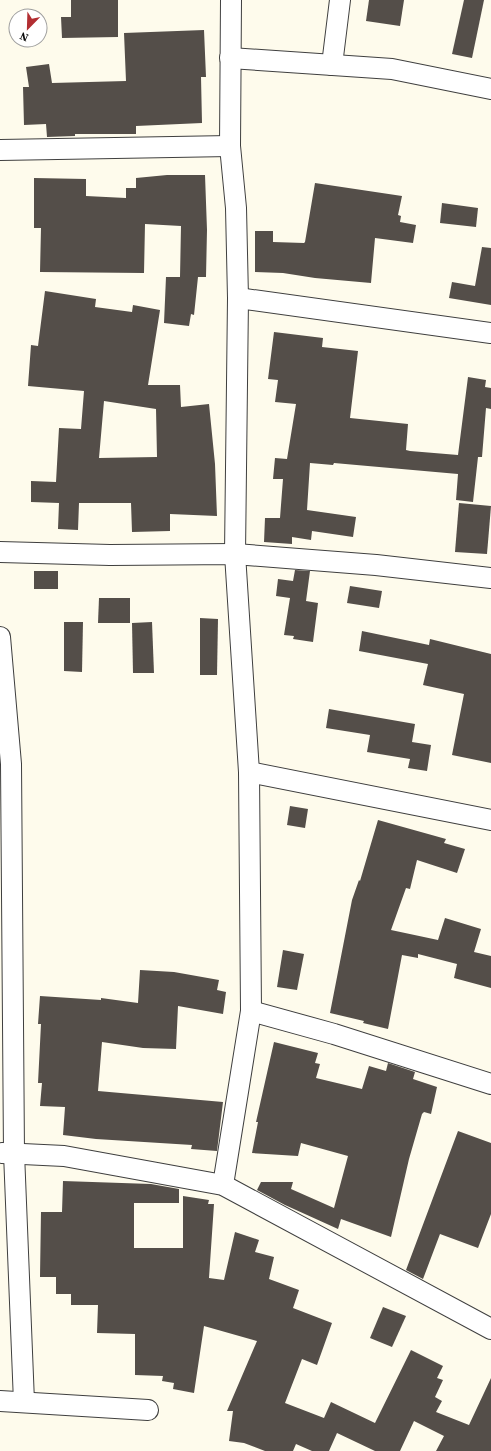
<svg xmlns="http://www.w3.org/2000/svg" width="491" height="1451" font-family="'Source Serif 4',serif">
<rect width="100%" height="100%" fill="#fefbec"/>
<g fill="#544e49" fill-rule="evenodd">
<polygon points="71,0 118,0 118,37 62,38 61,17 71,17"/>
<polygon points="369,0 404,0 400,26 366,21"/>
<polygon points="464,0 484,0 472,58 452,54"/>
<polygon points="204,30 206,77 201,77 202,123 136,126 136,134 75,134 75,136 47,137 46,124 24,125 23,87 29,87 26,67 49,64 52,83 126,81 124,33"/>
<polygon points="167,175 205,175 207,230 206,277 198,277 194,315 191,314 189,326 164,323 166,277 180,277 181,226 145,224 144,273 40,272 41,228 34,228 34,178 86,179 86,196 126,198 126,188 136,188 136,178"/>
<polygon points="315,183 402,196 398,215 401,216 400,222 416,225 413,243 375,238 371,283 315,278 283,273 255,272 255,231 273,231 273,242 304,243 305,242"/>
<polygon points="442,203 478,208 476,227 440,223"/>
<polygon points="482,247 491,248 491,305 449,298 452,282 475,286"/>
<path d="M45,291l51,8 -1,8 37,5 1,-7 27,5 -12,75h32l1,22 28,-3 6,60 2,52 -47,-2v17l-38,1 -1,-29h-52l-1,27 -20,-1 1,-26 -28,-1v-21l25,1 3,-54 22,1 3,-38 -56,-5 3,-41 7,1zM104,401l52,8 1,48 -58,1z"/>
<polygon points="274,332 323,338 322,347 358,351 350,418 408,424 406,450 410,451 458,455 468,377 486,380 485,387 491,388 491,409 486,408 482,457 478,457 473,502 456,500 458,474 334,463 333,465 310,463 307,510 356,517 353,537 312,531 311,540 292,537 292,544 264,542 265,518 280,518 283,479 273,479 275,458 287,459 296,404 275,402 278,380 268,379"/>
<polygon points="459,503 491,506 487,554 455,552"/>
<polygon points="295,570 310,571 306,601 318,603 313,642 293,639 294,636 284,635 290,598 276,596 278,579 293,581"/>
<rect x="34" y="571" width="24" height="18"/>
<polygon points="350,586 382,591 379,608 347,603"/>
<polygon points="99,598 130,598 130,623 98,623"/>
<polygon points="200,618 218,619 217,675 200,675"/>
<polygon points="64,622 83,622 82,672 64,671"/>
<polygon points="152,622 154,673 133,673 132,623"/>
<polygon points="362,631 429,645 430,639 491,654 491,763 452,755 464,694 423,685 428,664 359,651"/>
<polygon points="329,709 415,724 412,742 431,745 427,771 408,768 410,759 367,752 370,735 326,728"/>
<polygon points="290,806 308,809 305,828 287,825"/>
<polygon points="378,820 446,839 444,843 465,849 457,873 417,860 410,889 406,888 391,930 438,940 445,918 481,929 474,952 491,956 491,988 454,978 457,964 418,954 418,958 402,955 388,1029 363,1023 364,1021 330,1013 352,900 359,880 360,881"/>
<polygon points="283,950 304,954 297,990 277,987"/>
<polygon points="140,970 174,972 219,980 217,990 226,992 223,1014 178,1006 176,1049 143,1048 102,1042 98,1091 223,1102 217,1151 191,1149 192,1145 96,1139 63,1135 65,1107 40,1106 42,1083 38,1083 41,1024 38,1024 40,996 101,1000 101,998 138,1003"/>
<polygon points="274,1042 318,1053 315,1063 320,1064 316,1078 362,1089 369,1066 386,1071 388,1063 415,1072 413,1079 437,1087 431,1114 424,1112 422,1114 409,1159 391,1237 341,1219 338,1229 285,1205 257,1190 261,1182 293,1182 291,1189 334,1208 348,1156 301,1143 298,1156 252,1153 258,1122 256,1122"/>
<polygon points="458,1131 491,1143 491,1214 478,1248 440,1234 423,1279 406,1270"/>
<polygon points="63,1181 151,1184 179,1189 179,1203 134,1203 134,1248 183,1248 183,1196 209,1200 208,1204 214,1204 209,1278 224,1280 235,1232 259,1240 255,1252 274,1257 269,1279 299,1290 293,1308 332,1323 317,1365 302,1359 285,1403 324,1418 331,1402 375,1423 411,1350 443,1366 437,1378 443,1380 435,1397 442,1401 436,1412 469,1425 491,1378 491,1451 436,1451 444,1436 414,1421 400,1451 375,1451 337,1433 329,1451 312,1451 296,1444 293,1451 265,1451 244,1443 229,1441 233,1411 227,1411 257,1341 204,1326 194,1393 173,1389 174,1383 162,1381 163,1376 135,1375 135,1334 97,1333 98,1305 71,1305 71,1294 56,1294 56,1277 40,1277 41,1212 62,1212"/>
<polygon points="383,1307 406,1316 392,1347 370,1338"/>
</g>
<g fill="none" stroke-linecap="round" stroke-linejoin="round">
<g stroke="#3f3f3f" stroke-width="22">
<g id="street">
<polyline points="230,58 392,69 491,89"/>
<polyline points="332,65 340,0"/>
<polyline points="0,150 230,146"/>
<polyline points="238,298 491,333"/>
<polyline points="0,552 110,555 235,554 376,565 491,578"/>
<polyline points="0,637 11,764 14,1153 24,1402"/>
<polyline points="249,772 491,820"/>
<polyline points="251,1011 334,1034 491,1084"/>
<polyline points="2,1153 64,1156 223,1185 491,1329"/>
<polyline points="223,1185 251,1011 249,772 235,554 238,298 236,208 230,146 231,0"/>
<polyline points="0,1401 148,1410"/>
</g>
</g>
<use href="#street" stroke="#fff" stroke-width="20"/>
</g>
<g transform="translate(28 28) rotate(203)"><circle r="19" fill="#ffffff" stroke="#9e9e9e"/>
<path d="M0-3L7 15L0 10L-7 15Z" fill="#b22e32"/>
<text y="-6" font-size="11" font-weight="bold" text-anchor="middle" fill="#0c0c0c">N</text>
</g>
</svg>
